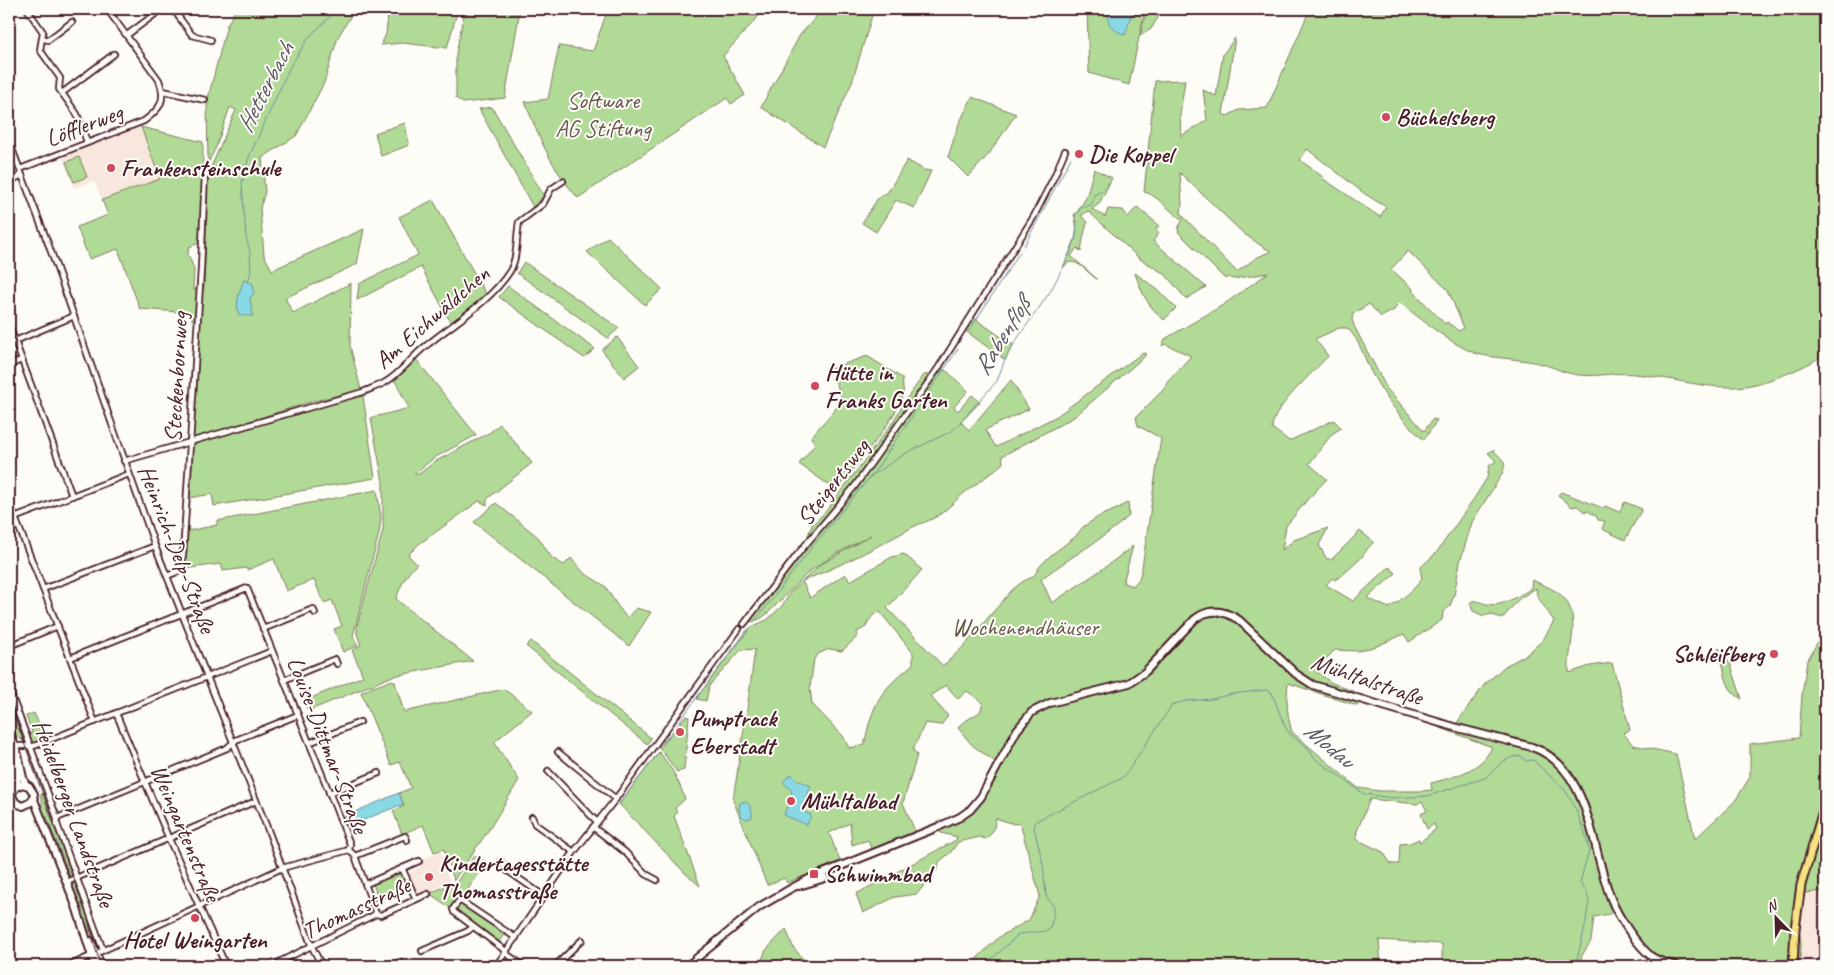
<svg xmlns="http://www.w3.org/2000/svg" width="1834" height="975" font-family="Caveat,sans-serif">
<rect width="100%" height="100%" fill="#fdfcf7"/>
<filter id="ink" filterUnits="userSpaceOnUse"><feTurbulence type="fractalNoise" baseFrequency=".02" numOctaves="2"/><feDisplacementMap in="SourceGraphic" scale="10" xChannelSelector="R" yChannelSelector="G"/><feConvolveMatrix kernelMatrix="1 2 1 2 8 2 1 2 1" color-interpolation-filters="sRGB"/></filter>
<g filter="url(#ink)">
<g fill="#f7e7dc">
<polygon points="141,127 160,179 102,200 94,181 74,188 62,157"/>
<polygon points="441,851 447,869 445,871 451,882 418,896 408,873 420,867 419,864 421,862 421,860"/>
<polygon points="1825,857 1825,966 1800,966 1801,943 1799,928 1804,893"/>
</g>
<g fill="#b1da96" stroke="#7e7c60" fill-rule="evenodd">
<polygon points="236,9 355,9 338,37 324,83 296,136 262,158 265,192 260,208 264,255 272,270 364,229 357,264 285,298 293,313 351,283 350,346 361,390 313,401 193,439 200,321 192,320 192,313 140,309 118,249 89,259 77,227 108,215 102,200 160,179 141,127 203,142 202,242 189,247 188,254 194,269 193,290 204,287 208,174 236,110 230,107 216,147 208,163 207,102 227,25"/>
<polygon points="381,9 458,9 447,48 402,43 381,45 386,34 388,14 381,13"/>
<polygon points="465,9 520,9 505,98 463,103 456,98 456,54"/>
<path d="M608,9h157l-42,47 22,39 -14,9 -4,-6 -149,100c-26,-29 -39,-60 -53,-96l23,-3 11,-53 34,5z"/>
<polygon points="823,9 874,9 852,82 823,147 761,107 800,35"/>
<polygon points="1087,9 1145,9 1129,85 1089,73"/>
<polygon points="1147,9 1163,9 1151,29 1140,36"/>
<path d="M1310,9h515v345c-21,15 -66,33 -92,33 -32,1 -65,-10 -98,-13 -19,-2 -37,3 -56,1 -13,-1 -25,-8 -37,-11 -19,-5 -40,-5 -60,-9 -25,-5 -62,-37 -83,-53l-5,8 -13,7 -12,-13 -16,10 -1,5 2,7 33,63 37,42 9,-12 4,1 -13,20c-19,-16 -37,-40 -49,-61 -10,-16 -14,-39 -28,-51h-8l-24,11 13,17c-14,16 -56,52 -56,72l17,13 45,-21 7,8 -9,6 -23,30 18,15 -20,21 -21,26 -4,24 12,-10 34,-12 -9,17 7,13 5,2 29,-29 14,11c-8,7 -7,9 -13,16 -8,8 -17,16 -26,22l-3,-2 -6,7 27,16 36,-34 7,6 -29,25 22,10c12,-8 24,-17 33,-29l-2,-11 17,-16 36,-52 14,-22 2,-12 7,-5 -8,-8 5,-3c9,9 15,11 9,24l-30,48 -12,40 -6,33 -4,11 -7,6 -1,8 -33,22 -5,-8 -27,12 -19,5 -23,-1 -20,20 15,12 27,11 1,13 -70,-23c-2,18 -1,32 4,49l66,56 22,3h43l9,-1 -1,-7c23,-6 50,-12 61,-36l-65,-24 -2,-4 29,8 30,-42 21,-19 21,-11 17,-15 11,-19 -17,-25 -1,-8 -17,11 -17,20 -11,-5 -7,2 -11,-5 -3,-8 2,-2c7,-1 9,2 15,3 13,4 31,-8 42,-14l2,-3 1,-7c8,4 18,7 25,12 28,19 10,55 12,81l21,-7 22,-3 18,67 -7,3 10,12 43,9 19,85 40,-38 15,-24v-33l49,-6 3,-43 5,-34 18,-32v262l-21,2 -5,35 2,15 -1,23c-35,0 -117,6 -145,-12 -16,-10 -26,-29 -36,-45l-10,5 -15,3 -3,24 -10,16 2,9h-141v-22l-63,-4 2,26h-412l30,-29 30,-17 11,-24 -20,-73 -6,1 -19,-6c0,10 -2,16 -10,21l-5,-2 -22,5 -7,10 -12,10 -1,6 -21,26 -22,3 -32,16 -7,-19 100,-54 1,-3 -16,-4 -3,-6 32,-17 28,-46 -26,-19 -14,-17 4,-5 18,-11 3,-9 -16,-12 -9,8 -12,-14 -16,11 18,20 -7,9 -16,-2 -12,27 4,5 -14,48 14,33 -44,18 -5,-14 -16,5 -2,-22 -21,10 11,28 -53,22 -3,-5 -17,7 -34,-85 15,-97 7,-54 -14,1 -32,36 -3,15 -9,-2 1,-3 53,-69 16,-7 15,-14 8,-13 30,-28 51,-30 -37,20 -24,16 -43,43 -7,5 -13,4 53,-67 12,-31 14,-14 65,-86 16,-27 17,-23 10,-1 5,-7 9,5 20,19 -14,16 4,4 14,-16 8,7 -19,20 8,8 42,-50 18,29 -44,21 11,17 61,-31 84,-62 4,-1v3l-71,61 -72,39 1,7c-12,11 -26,20 -39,30 -10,9 -18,18 -30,25 -7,4 -14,5 -21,9 -36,20 -72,39 -111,54l8,17 35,-24 5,7 42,-24 12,-3 18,16 -35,38 56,58 20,-19 49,-57 10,-8 12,-6 6,-10 11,-11 24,-18 8,-10 15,-10 19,-8 11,-7 1,14c-27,24 -59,41 -88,63l11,24 52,-35 29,-22 -10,37 10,3 6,-7 3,-11 19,-130 -23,-12 -2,-9 28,-28 4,-8 23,-25 -26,-12 -3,2 3,-7 58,-34 45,-32 -35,6 -5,-2 -3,2 -46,-46 -1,-5 5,-8c-13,-7 -26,-26 -39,-28l11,-111 30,-1 -5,35 1,21 26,-16 -4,-30 13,6 7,-42 12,-16 -12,76 4,2 12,-6 28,-2zM1307,149l58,45 21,13 -6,10 -58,-39 1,-1 -23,-17zM1180,173l63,60 20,14 8,4 -15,7 -19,14 -56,-58 1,-10zM1408,251l40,39 16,38 -5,3 -12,-9 -2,2 -33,-34 1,-1 -22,-20zM880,612l33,41v11c-8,7 -17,14 -24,22 -16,16 -20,38 -25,59l-15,3 -6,-12 -31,-32 -2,-17 4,-28 4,-5 11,-5 13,2 16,-15 -1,-4 9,-5c2,-6 7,-13 14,-15zM1370,799l47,5 5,-3 5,10 -6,3 6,15 7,-5 2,5 -16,13 -1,-3 -9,4 -10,1 -1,20h-8l-8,-12 -27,-13 1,-8z"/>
<polygon points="972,97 1016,114 989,154 968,177 948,157 958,126"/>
<polygon points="492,107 544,196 533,207 479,109"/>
<polygon points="405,123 409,145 381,156 375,133"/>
<polygon points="79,157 87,177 74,182 66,162"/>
<polygon points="907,160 924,170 931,171 914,208 896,200 876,232 862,223 878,198 888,192"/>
<path d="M1094,169l18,9 -13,26 -7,5 13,8 3,-8 15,1 5,7 9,-10 22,18 -3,4 3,4 -6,8 53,46 -20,12 -21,-25 -25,-15 -52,-48 -7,5 7,6c-3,4 -6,23 -7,30l-4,-4 -6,8 26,23c-7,-3 -19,-21 -29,-16 -2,1 -4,4 -6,6 9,-18 19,-35 12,-54l2,-1 10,-16z"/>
<polygon points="433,200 486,294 451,323 421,267 357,300 359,284 418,255 399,217"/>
<polygon points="608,237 662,289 645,305 587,252"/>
<polygon points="524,262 619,328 608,338 517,273"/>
<path d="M1135,273l23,17 18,18 -12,12c-17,-15 -22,-26 -29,-47z"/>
<polygon points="508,286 595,349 584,358 499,297"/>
<polygon points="971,316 1013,345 1005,360 963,329"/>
<polygon points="617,337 639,366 624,378 602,350"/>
<path d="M867,356l35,22c0,5 2,11 1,16 -7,27 -49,73 -67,96l-37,-26 16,-20 -4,-7 32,-37 -13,-31z"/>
<path d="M416,359l60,76 -42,23 -20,16h5l17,-13 53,-28 11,-9 32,39 -45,36v6l-8,-4 -60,43 -11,11 9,9c-11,10 -16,21 -21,35l77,62 -80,15 -85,35 -4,-10 59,-25 -11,-26 9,-5 -4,-11v-8l26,-96v-48l-12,-64 38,-10 -15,-29z"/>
<polygon points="358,395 363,396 375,478 214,506 212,494 189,498 192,464 192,443"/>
<polygon points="377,490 381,517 379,533 353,636 358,645 343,652 334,629 342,626 332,600 324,603 314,580 286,591 274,559 247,570 246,568 223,571 221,564 183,569 186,564 188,531 217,525 217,521"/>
<polygon points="1561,492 1603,508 1605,506 1619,512 1625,502 1642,509 1625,540 1602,529 1605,521 1598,520 1597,517 1588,511 1585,512 1577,506 1572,507 1558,495"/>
<polygon points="496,503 538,537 552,558 564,565 571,558 584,573 605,586 617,605 627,618 636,608 651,612 629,646 474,522"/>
<polygon points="531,641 651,738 647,744 526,646"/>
<path d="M1719,648l12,17 11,34c-22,-12 -14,-32 -25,-49z"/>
<polygon points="392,680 395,682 404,712 504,689 532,711 494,742 519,780 490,828 454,880 444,849 434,852 423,825 402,834 393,811 404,806 399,793 411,788 400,762 391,765 361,692"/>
<path d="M9,696l19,47c-18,-4 -19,-31 -19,-47z"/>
<polygon points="34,713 46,739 35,743 32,742 29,735 32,732 26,716"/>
<polygon points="686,716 689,717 684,770 677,772 659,747"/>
<path d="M659,752c13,16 19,27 26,47l-10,9 2,5 -3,3 26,70 -15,-13 -66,-69z"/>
<polygon points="45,793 74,875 70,876 46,815 43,816 39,806 43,803 40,795"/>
<polygon points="474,856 487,862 462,898 456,883"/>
<polygon points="401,872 409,887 379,900 373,884"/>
<polygon points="77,883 100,948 99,949 94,941 92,931 89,931 72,886"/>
<polygon points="451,884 457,899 450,908 432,895 432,892"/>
<polygon points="460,904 462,904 505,933 498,943 457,912 455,909"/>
<polygon points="786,929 793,947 809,966 759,966 766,950"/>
</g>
<g fill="#89d9e5" stroke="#708f9b">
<path d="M1109,9h21l2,4 -7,22c-15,-7 -18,-9 -16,-26z"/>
<path d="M244,280l9,4 1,8 -4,7 3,17 -14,-1c-4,-12 0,-23 5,-35z"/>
<polygon points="791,774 797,780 811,786 801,811 811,815 807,825 784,815 792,792 791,790 783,782"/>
<polygon points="399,793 403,804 349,826 345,816"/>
<path d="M745,801c5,3 9,12 6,17l-5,1 -5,-3 -2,-7 1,-6z"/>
</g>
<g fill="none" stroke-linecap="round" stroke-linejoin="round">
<g stroke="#708f9b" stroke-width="1">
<polyline points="1075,217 1075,213 1077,213 1080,209 1079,206 1086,207 1092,204 1094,195 1102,191 1110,181"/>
<polyline points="1024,246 1071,158"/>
<polyline points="248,282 251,272 250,252 246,237 242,183 249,157 290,67 309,37 338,9"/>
<polyline points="969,331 1020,252"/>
<polyline points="873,474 958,349"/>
<polyline points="754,622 813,546 871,476 908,452 952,431 997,381 1004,362 1015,342 1050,292 1065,263 1076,237 1077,221"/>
<polyline points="663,745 698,696 748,629"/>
<polyline points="619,804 658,754"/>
<polyline points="984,966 1019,934 1047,931 1050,928 1053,918 1054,907 1046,896 1043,864 1034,828 1036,821 1122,778 1128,771 1172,705 1185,701 1212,699 1232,694 1267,690 1272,693 1285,727 1290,734 1308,748 1314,758 1364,794 1393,798 1427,796 1485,778 1503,762 1512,757 1521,756 1526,761 1533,760 1565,790 1576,810 1586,836 1589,850 1580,883 1586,891 1589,901 1585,927 1577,959 1578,966"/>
</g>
<g stroke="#4a1f2b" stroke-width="8">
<g id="street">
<polyline points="27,9 43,32 40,50 60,78 59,89 77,114 87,142"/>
<polyline points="173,9 192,35 211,40"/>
<polyline points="127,35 162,9"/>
<polyline points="42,38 48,40 72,22"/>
<polyline points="163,91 205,100"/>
<polyline points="62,93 114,54"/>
<polyline points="9,141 49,246 155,546 268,830 312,947 322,966"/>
<path d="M20,169l124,-48c16,-12 23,-20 15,-41l-52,-71"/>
<polyline points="9,182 22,175"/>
<polyline points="9,325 72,496"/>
<polyline points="15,341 74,316"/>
<polyline points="9,365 22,360"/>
<path d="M124,461l239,-69c7,-3 15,-6 21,-9 17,-9 28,-27 43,-38 28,-23 63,-43 83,-74 8,-14 6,-33 9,-49l24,-18 8,-15 12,-8"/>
<polyline points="9,502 95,722"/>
<polyline points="9,520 129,474"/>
<polyline points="167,576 179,571 183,555 201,269 205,173"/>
<polyline points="43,589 155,546"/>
<polyline points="744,624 797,555 855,486 939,367 1033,218 1054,177 1065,151"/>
<polyline points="263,629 313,609 315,613"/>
<polyline points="9,646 58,626"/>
<polyline points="70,658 247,588 350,844 349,850 355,856 376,914"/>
<polyline points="284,680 335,659 337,664"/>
<polyline points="9,689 57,818 57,824 103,950"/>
<polyline points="116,713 169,839 226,966"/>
<polyline points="309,743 360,722"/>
<polyline points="14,746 34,746 272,651"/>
<polyline points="558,752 616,799"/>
<polyline points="548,771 597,822"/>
<polyline points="329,793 379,773"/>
<polyline points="532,817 535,824 574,852"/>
<polyline points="57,818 227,748 236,740 298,715"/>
<polyline points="593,827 625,852 646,874 657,880"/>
<polyline points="355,856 405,836 407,840"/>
<polyline points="501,862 505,869 544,896"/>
<polyline points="402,868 416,899"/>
<polyline points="67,882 256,801"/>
<polyline points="366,884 419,861"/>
<polyline points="422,951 468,931 473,927"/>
<polyline points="507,952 454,912 453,909 458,902 461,901 516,938"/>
<polyline points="505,953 524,966"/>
<polyline points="69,966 282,868 349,850"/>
<polyline points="271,966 376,914 381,915 428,894"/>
<polyline points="391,966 400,962 401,966"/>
<polyline points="496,966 574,852 617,797 739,629"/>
<polyline points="555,966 582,940"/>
</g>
</g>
<g stroke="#4a1f2b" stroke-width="10">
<g id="secondary">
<polyline points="9,730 18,755 23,778 26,785"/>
<path d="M14,746c-2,13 5,26 3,40"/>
<polyline points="33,797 76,906 95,966"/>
<polyline points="9,799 15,788 22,784 29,786 34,794 31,802 23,806 16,803 12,796"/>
<polyline points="799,886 825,878"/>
<polyline points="91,941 101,966"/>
<path d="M687,966l72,-59 31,-18 21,-11 127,-51 22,-10 10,-7 11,-13 36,-67 15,-18 18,-9 79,-20 16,-11 50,-53c14,-11 29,-9 44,1l57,54 17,11 141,42 78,20c60,21 59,105 80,154 4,11 11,21 17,30 7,10 14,19 23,26 8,5 17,7 25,9"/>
</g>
</g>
<g stroke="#4a1f2b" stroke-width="11">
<polyline id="primary" points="1793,966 1795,929 1801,885 1825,804"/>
</g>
<use href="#street" stroke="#fdfcf7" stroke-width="4.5"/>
<use href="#secondary" stroke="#fdfcf7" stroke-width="6"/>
<use href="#primary" stroke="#f4e382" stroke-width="7"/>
<polyline stroke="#4a1f2b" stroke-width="1" points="9,702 86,911 94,944 101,966"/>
</g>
</g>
<g fill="#d1495b" stroke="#fdfcf7" stroke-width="2">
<circle cx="1386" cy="117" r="5"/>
<circle cx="1079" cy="154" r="5"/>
<circle cx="111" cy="168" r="5"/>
<circle cx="815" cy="386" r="5"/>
<circle cx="1774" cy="654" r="5"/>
<circle cx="680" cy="732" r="5"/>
<circle cx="791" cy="801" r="5"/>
<rect x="809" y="869" width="10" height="10" rx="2.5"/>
<circle cx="429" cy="877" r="5"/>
<circle cx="195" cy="918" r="5"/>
</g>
<g text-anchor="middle" stroke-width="4" stroke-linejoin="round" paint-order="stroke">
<g font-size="24" fill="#69574b" stroke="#fdfcf7">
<text x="603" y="108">Software<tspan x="603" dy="28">AG Stiftung</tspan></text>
<text x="1025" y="635">Wochenendhäuser</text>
</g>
<g font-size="24" font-weight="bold" fill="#4a1f2b" stroke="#fdfcf7" text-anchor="start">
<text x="1396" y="125">Büchelsberg</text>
<text x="1089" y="162">Die Koppel</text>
<text x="121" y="176">Frankensteinschule</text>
<text x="825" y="380">Hütte in<tspan x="825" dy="28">Franks Garten</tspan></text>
<text x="1764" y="662" text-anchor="end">Schleifberg</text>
<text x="690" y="726">Pumptrack<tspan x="690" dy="28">Eberstadt</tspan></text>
<text x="801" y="809">Mühltalbad</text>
<text x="439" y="871">Kindertagesstätte<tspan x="439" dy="28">Thomasstraße</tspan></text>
<text x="824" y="882">Schwimmbad</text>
<text x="195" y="948" text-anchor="middle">Hotel Weingarten</text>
</g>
<g font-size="24" fill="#4a1f2b" stroke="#fdfcf7">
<text transform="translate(84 125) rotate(-21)" y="8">Löfflerweg</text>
<text transform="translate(432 317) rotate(-41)" y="8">Am Eichwäldchen</text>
<text transform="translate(176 377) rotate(-87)" y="8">Steckenbornweg</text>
<text transform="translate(833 482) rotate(-52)" y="8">Steigertsweg</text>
<text transform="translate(177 549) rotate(69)" y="8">Heinrich-Delp-Straße</text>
<text transform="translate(1367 679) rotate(19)" y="8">Mühltalstraße</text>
<text transform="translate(328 745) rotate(69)" y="8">Louise-Dittmar-Straße</text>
<text transform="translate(74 813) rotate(70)" y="8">Heidelberger Landstraße</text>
<text transform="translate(186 833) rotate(67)" y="8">Weingartenstraße</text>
<text transform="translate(356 908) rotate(-25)" y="8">Thomasstraße</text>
</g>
<g font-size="25" font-style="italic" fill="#5d5763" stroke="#fdfcf7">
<text transform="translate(264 87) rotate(-63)" y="9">Hetterbach</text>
<text transform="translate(1001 336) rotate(-58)" y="9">Rabenfloß</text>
<text transform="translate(1330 744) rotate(40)" y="9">Modau</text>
</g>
</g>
<rect width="1834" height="975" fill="none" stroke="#fdfcf7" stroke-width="30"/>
<rect x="15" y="15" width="1804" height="945" fill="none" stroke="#4a1f2b" stroke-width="2" filter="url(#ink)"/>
<g transform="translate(1776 918) rotate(337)" stroke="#fdfcf7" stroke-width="4" paint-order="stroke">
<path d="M0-4L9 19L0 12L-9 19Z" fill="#4a1f2b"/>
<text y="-8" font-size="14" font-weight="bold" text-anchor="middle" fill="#4a1f2b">N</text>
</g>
</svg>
